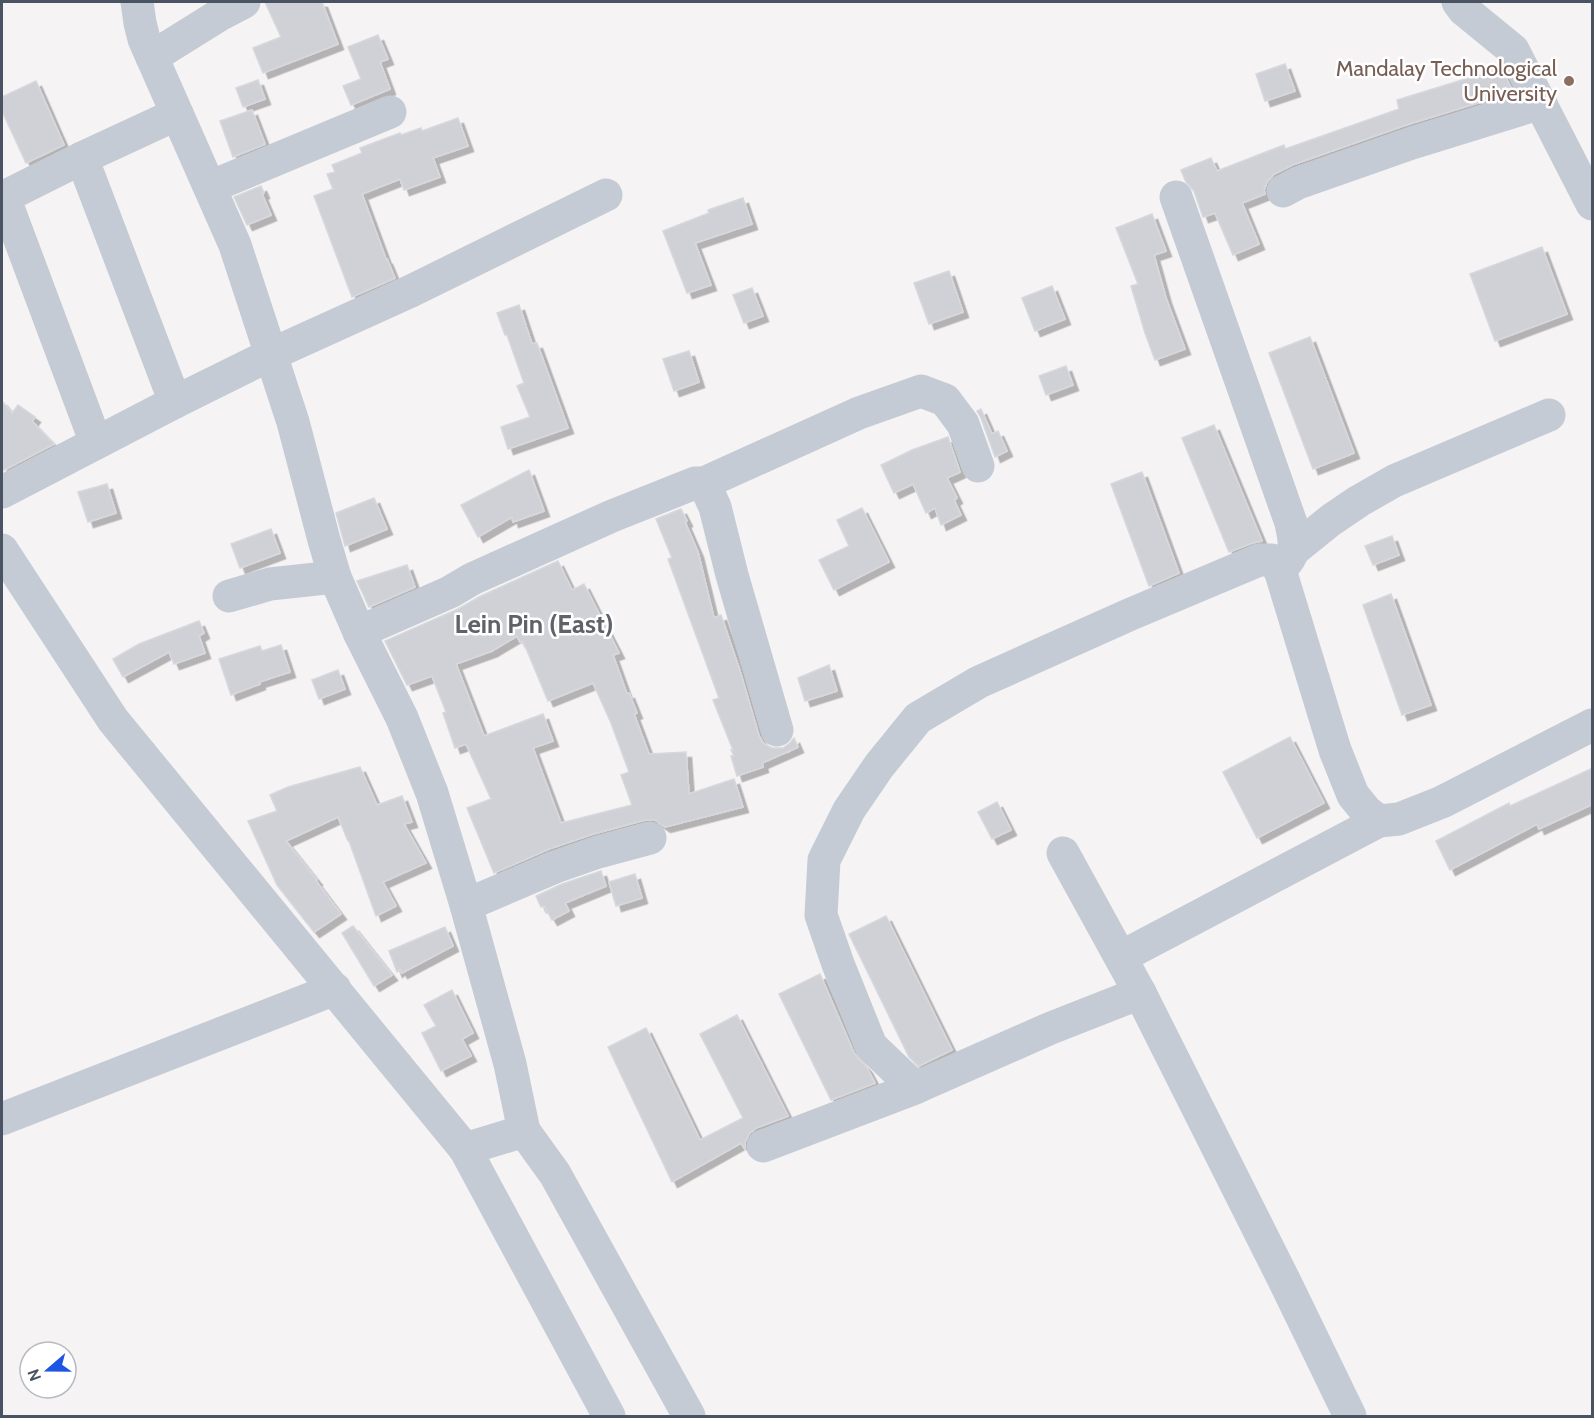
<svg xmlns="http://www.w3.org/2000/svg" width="1594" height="1418" font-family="Cabin,sans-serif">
<defs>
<filter id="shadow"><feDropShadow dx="5.5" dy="5.5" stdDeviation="0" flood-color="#0004"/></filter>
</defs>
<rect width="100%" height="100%" fill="#f5f3f3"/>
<g fill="#cfd1d7" stroke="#d7d8de" stroke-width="1.5" fill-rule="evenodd" filter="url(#shadow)">
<polygon points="265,2 322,2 338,44 263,73 253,48 281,37"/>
<polygon points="378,35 388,59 380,62 390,89 351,105 343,86 361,79 348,47"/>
<polygon points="1285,64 1295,91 1265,101 1256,74"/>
<polygon points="1501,68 1513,92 1406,125 1292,165 1274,174 1267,182 1264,190 1265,194 1242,203 1259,244 1233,255 1215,213 1203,217 1194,191 1186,182 1181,170 1211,158 1217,171 1284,145 1285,149 1399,109 1397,100"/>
<polygon points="258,80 265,99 243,107 236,88"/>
<polygon points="36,81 64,145 26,163 2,111 2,97"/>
<polygon points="252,110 265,144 233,157 220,121"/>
<polygon points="458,118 468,146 433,158 440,177 404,190 400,179 362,194 386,259 387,259 395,278 352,297 314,196 333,189 327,174 335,172 332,165 362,153 360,148 400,133 401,135 421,128 422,131"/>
<polygon points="261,186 264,193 262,194 271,215 247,225 234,197"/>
<polygon points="743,198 752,224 695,243 711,285 687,293 663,231 709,213 708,210"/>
<polygon points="1152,214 1166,251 1154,255 1166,298 1185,349 1155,360 1145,333 1131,286 1138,284 1116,228"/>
<polygon points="1542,247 1567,314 1495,341 1470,274"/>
<polygon points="949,271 963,312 929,324 914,283"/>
<polygon points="1052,286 1065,319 1035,331 1022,298"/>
<polygon points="752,288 763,316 744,323 733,295"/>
<polygon points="519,305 532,344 537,343 568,428 508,449 501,427 530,417 517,386 524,383 507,335 505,335 497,313"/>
<polygon points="1310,337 1354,453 1313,469 1269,353"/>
<polygon points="689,351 699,382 674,391 663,359"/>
<polygon points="1066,366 1073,385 1046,395 1039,376"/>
<polygon points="2,401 12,413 18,405 35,417 32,421 54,444 2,471"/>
<polygon points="981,409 992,434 998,431 1007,451 995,457 981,418 977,411"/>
<polygon points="1214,425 1262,541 1252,543 1229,552 1182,438"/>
<polygon points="948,437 960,472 947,478 957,498 954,500 961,515 941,525 935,508 926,513 913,484 894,493 881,465 912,450"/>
<polygon points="529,470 544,511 513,522 512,517 478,537 461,505"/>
<polygon points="1142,472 1179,573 1149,586 1111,484"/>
<polygon points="107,484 116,513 88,522 78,492"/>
<polygon points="374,498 387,529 345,546 336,513"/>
<polygon points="862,508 889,562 834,590 819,560 849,546 837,520"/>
<polygon points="681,509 687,521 685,522 698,552 714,618 721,615 740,671 759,736 764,744 772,748 783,748 790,743 794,738 798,747 762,763 763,767 737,776 731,756 734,756 731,750 733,750 713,700 719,698 668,559 672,558 656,519"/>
<polygon points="271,529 280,553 240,568 231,544"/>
<polygon points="1392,536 1399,555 1373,565 1365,546"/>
<path d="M558,561l14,29 12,-6 35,69 -6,2 14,39 2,-1 8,20 -3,1 15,40 37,-2 3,42 45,-15 9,28 -78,20 -10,-7h-10l-52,14 -44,15 -55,24 -27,-65 24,-9 -25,-55 -11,4 -12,-35 3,-1 -14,-36 -25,9 -22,-44 73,-32 23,-13zM517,636l3,6 3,-1 25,60 45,-18 18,40 18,49 -8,3 11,30 -71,18 -28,-75 20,-7 -10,-27 -59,22 -28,-72 36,-13z"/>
<polygon points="407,565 415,587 369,607 357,581"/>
<polygon points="1391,594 1431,705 1402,715 1363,605"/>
<polygon points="199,621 204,633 199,636 205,653 174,664 169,652 123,677 113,659 139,644"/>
<polygon points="281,645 290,672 259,682 260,684 231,695 219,659 260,646 262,651"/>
<polygon points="829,665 837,691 805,701 798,678"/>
<polygon points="338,670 345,689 319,699 312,680"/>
<polygon points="1290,737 1324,803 1257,838 1223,772"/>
<polygon points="360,767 377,805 402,796 412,822 404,824 426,863 383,882 396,906 376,916 349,841 348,841 338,817 286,841 317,880 316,881 341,914 314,932 277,885 248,821 277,811 270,795 288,787"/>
<polygon points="1593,768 1593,804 1539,829 1537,824 1450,870 1436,841 1509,803 1510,806"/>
<polygon points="997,802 1011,830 992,839 978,812"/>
<polygon points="601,871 606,886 565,903 569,911 552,920 544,906 541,907 536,896 562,884"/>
<polygon points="635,874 642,898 616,906 609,882"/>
<polygon points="886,916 952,1050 919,1066 909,1057 849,934"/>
<polygon points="353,926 392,975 374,986 342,933"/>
<polygon points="445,927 453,946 402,973 400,969 397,972 389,951"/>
<polygon points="820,974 854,1053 867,1068 875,1083 831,1100 779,994"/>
<polygon points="452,990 473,1033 462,1039 471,1056 441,1071 422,1033 436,1026 424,1005"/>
<polygon points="737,1015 788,1116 756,1128 749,1134 745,1142 745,1149 741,1143 672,1182 608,1047 646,1028 700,1140 743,1118 700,1034"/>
</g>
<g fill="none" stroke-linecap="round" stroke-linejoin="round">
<g stroke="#c4cbd4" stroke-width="33">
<polyline points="137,2 140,23 144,39 235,245 293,422 324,540 335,577 359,632 402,718 432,793 466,905 510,1064 524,1131"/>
<polyline points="1458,2 1464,10 1513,50 1592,204"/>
<polyline points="152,57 221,14 244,2"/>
<polyline points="82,158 175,402"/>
<polyline points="210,187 390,112"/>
<polyline points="1283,191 1298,183 1412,143 1541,103"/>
<polyline points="4,197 96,443"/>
<path d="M1176,197l115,326c5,24 6,28 -11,47"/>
<polyline points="2,198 82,158 177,114"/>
<polyline points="704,483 859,413 921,391 945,400 963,424 978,466"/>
<polyline points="2,492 175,402 272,354 411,291 606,195"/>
<polyline points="1295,549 1331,520 1359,501 1394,481 1549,415"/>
<polyline points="2,550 113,720 465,1149 524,1131 555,1174 689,1416"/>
<polyline points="229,596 270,584 335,577"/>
<polyline points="359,632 450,592 472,579 612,516 695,483 704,483 715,507 732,575 777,730"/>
<polyline points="1063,853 1140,993 1285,1282 1350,1416"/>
<polyline points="466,905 555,867 598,852 650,838"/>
<polyline points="1121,957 1379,821"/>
<polyline points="915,1088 871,1046 838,964 821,915 824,860 849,810 879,766 918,718 979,682 1131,614 1259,560 1272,560 1280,570 1335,750 1353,795 1366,811 1379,821 1399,819 1442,802 1592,725"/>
<polyline points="2,1119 335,989"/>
<polyline points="763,1146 915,1088 1051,1028 1140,993"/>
<polyline points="465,1149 609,1416"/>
</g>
</g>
<circle fill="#8d6e63" stroke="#fff" stroke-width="2" cx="1569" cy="81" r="6"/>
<g text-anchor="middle" stroke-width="5" stroke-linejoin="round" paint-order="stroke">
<g font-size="22" fill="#785e54" stroke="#fff" text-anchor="end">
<text x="1557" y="76">Mandalay Technological<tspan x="1557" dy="25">University</tspan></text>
</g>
<g font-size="26" font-weight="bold" fill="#5f6268" stroke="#fff">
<text x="534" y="633">Lein Pin (East)</text>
</g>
</g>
<rect width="1594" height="1418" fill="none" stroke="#4a5361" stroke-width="6"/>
<g transform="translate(48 1370) rotate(250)"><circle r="28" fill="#ffffff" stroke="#b7bac0" stroke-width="1.5"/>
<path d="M0-4.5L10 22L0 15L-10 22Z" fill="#1e55e4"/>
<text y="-9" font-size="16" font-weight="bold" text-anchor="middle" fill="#4a5361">N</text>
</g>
</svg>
